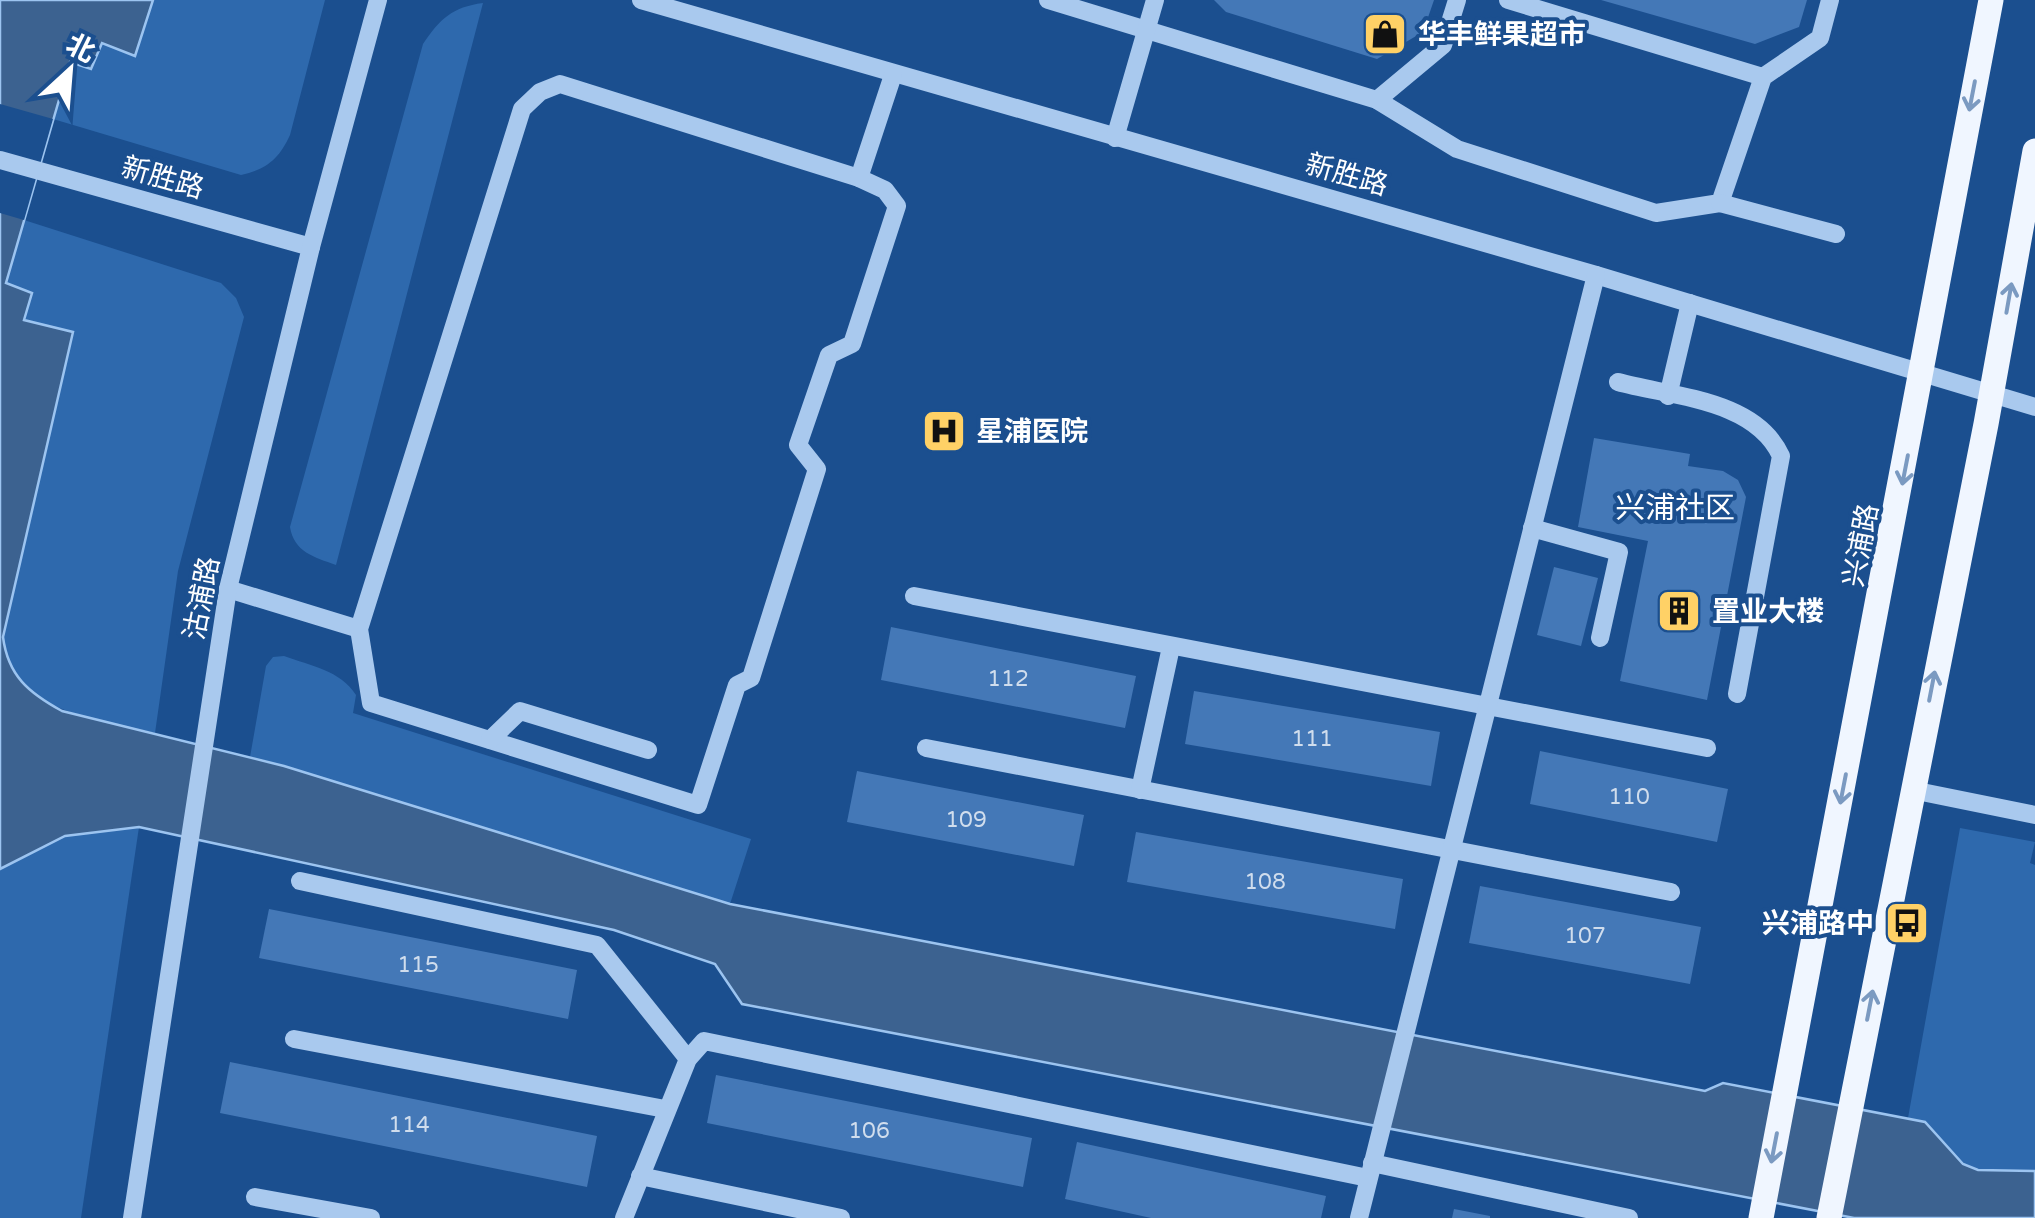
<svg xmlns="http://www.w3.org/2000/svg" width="2035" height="1218" font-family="'Varela Round','Noto Sans SC',sans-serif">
<rect width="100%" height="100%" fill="#1b4f8f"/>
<g fill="#2e69ad">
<path d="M153,0h172l-35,135c-11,24 -23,34 -49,40l-188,-56 17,-58 31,-18 34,13z"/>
<path d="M483,3l-147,562c-22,-8 -42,-13 -46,-38l133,-483c17,-25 29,-37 60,-41z"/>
<path d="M24,220l197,63 15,15 8,19 -66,254 -23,162c-60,-15 -143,-20 -152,-96l69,-305 -48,-12 -18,-36z"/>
<path d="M284,656c27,10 56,14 72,39l-3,18 398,126 -21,65 -480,-147 16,-91 7,-9z"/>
<polygon points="139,827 81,1218 0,1218 0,869 65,836"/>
<path d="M1960,828l75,14 -5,21 5,2v306c-22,-4 -53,6 -72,-7 -22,-15 -27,-39 -55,-46z"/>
</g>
<path fill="#3c6290" stroke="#9cc4f0" stroke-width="2.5" d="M0,0h153l-18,56 -33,-13 -11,26 -21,-7 -64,221 26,10 -8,27 49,12 -70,305c5,39 26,56 59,74l222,55 446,138 975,187 18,-8 202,39 38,42 15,6 57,1v47h-181l-1112,-214 -27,-40 -101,-34 -475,-103 -74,9 -65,33z"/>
<polygon fill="#1b4f8f" points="0,104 53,119 24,220 0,213"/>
<g fill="#4478b7">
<polygon points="1214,0 1434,0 1423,32 1377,59 1226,12"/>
<polygon points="1601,0 1807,0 1799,27 1755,44"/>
<polygon points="1594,438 1690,454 1688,466 1723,471 1738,480 1746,497 1707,700 1620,681 1648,541 1578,527"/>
<polygon points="1554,567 1598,578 1581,646 1537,635"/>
<polygon points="891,627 1136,676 1125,728 881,680"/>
<polygon points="1194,691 1440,732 1431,786 1185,744"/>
<polygon points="1540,751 1728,789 1717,842 1530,804"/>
<polygon points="857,771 1084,815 1074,866 847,822"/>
<polygon points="1136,832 1403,879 1395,929 1127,882"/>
<polygon points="1480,886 1701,927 1690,984 1469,943"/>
<polygon points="269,909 577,970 568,1019 259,958"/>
<polygon points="230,1062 597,1136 587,1187 220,1113"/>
<polygon points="716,1075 1032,1138 1023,1187 707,1123"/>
<polygon points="1077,1142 1326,1196 1321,1218 1151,1218 1065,1199"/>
<polygon points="1454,1209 1490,1216 1490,1218 1452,1218"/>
</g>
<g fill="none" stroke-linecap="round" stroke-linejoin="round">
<g stroke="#a9c9ee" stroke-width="18">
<polyline points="641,0 1596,275 2035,407"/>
<polyline points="1048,0 1377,100 1457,149 1656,213 1720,203 1763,77 1820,38 1830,0"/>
<polyline points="1508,0 1763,77"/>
<polygon points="560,84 859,178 885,190 897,206 852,344 829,355 798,445 817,469 751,678 737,685 698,805 371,703 359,629 522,109 540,92"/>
<polyline points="1377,100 1443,45 1457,0"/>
<polyline points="1115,138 1155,0"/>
<polyline points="0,160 311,247"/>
<polyline points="859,178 893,75"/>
<polyline points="1720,203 1836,234"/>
<path d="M1618,382c54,15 137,17 163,74l-44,238"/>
<polyline points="1668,396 1690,303"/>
<polyline points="1532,528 1619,552 1600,638"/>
<polyline points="228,589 359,629"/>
<polyline points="914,596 1707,748"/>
<polyline points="490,740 520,711 648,750"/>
<polyline points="926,748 1671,892"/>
<polyline points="1140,790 1171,647"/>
<polyline points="1912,790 2035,815"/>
<polyline points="300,881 597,945 688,1059"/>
<polyline points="294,1039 665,1109"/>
<polyline points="1372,1163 1629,1218"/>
<polyline points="640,1176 841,1218"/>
<polyline points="255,1197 371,1218"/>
<polyline points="132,1218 228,589 311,247 378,0"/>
<polyline points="624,1218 688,1059 704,1041 1368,1178"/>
<polyline points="1359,1218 1596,275"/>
</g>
<g stroke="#f0f6ff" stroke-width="25">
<polyline points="1761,1218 1991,0"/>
<polyline points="1829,1218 1986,424 2035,151"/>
</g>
</g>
<defs><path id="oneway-shaft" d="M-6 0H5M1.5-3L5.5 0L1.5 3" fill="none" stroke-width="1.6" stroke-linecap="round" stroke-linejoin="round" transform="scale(2.5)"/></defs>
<g stroke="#7b9ac1">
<use href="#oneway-shaft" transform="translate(1972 96) rotate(101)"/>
<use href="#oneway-shaft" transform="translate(2009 298) rotate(-80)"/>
<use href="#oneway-shaft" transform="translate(1905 470) rotate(101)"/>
<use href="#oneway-shaft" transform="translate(1932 686) rotate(-79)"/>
<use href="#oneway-shaft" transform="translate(1843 789) rotate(101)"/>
<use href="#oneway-shaft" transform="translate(1870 1005) rotate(-79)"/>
<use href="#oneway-shaft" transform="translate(1774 1148) rotate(101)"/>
</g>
<defs>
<g id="shop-square" transform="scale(2.25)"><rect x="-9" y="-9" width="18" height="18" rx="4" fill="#ffd166" stroke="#1b4f8f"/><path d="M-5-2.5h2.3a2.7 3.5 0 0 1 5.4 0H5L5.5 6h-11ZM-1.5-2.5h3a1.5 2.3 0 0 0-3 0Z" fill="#111"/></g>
<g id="hospital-square" transform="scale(2.25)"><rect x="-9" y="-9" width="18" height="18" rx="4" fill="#ffd166" stroke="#1b4f8f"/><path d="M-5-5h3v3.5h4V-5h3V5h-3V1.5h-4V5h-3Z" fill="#111"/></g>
<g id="building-square" transform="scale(2.25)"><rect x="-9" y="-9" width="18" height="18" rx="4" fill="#ffd166" stroke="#1b4f8f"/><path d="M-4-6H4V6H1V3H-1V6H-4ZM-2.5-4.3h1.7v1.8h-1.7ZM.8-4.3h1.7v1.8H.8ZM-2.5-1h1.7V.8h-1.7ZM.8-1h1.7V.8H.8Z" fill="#111"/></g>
<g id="bus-square" transform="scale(2.25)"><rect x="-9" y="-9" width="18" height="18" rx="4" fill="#ffd166" stroke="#1b4f8f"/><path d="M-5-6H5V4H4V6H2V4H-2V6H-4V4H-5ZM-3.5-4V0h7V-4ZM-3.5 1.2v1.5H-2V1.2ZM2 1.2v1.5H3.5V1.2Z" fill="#111"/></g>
</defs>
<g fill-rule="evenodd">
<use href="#shop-square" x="1385" y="34"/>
<use href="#hospital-square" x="944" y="431"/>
<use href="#building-square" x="1679" y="611"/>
<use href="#bus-square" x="1907" y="923"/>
</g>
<g text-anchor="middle" stroke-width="8" stroke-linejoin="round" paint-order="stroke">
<g font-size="22" fill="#d0dded">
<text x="1008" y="686">112</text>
<text x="1312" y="746">111</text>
<text x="1629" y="804">110</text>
<text x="966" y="827">109</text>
<text x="1265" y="889">108</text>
<text x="1585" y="943">107</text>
<text x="418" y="972">115</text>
<text x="409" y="1132">114</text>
<text x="869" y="1138">106</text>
</g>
<g font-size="28" font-weight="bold" fill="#fff" stroke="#1b4f8f" text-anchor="start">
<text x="1418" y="44">华丰鲜果超市</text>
<text x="976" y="441">星浦医院</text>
<text x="1712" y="621">置业大楼</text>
<text x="1874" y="933" text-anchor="end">兴浦路中</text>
</g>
<g font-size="28" fill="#fff" stroke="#1b4f8f">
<text transform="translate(1347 174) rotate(16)" y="10">新胜路</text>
<text transform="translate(163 177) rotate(16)" y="10">新胜路</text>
<text transform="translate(1860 545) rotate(-79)" y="10">兴浦路</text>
<text transform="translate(201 598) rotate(-79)" y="10">沽浦路</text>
</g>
<g font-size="30" fill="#fff" stroke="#1b4f8f">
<text x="1675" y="518">兴浦社区</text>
</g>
</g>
<g transform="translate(70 70) rotate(26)" stroke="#1b4f8f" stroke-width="8" paint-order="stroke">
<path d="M0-8L18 38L0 25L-18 38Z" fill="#ffffff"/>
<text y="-15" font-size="28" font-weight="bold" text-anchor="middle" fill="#ffffff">北</text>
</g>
</svg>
